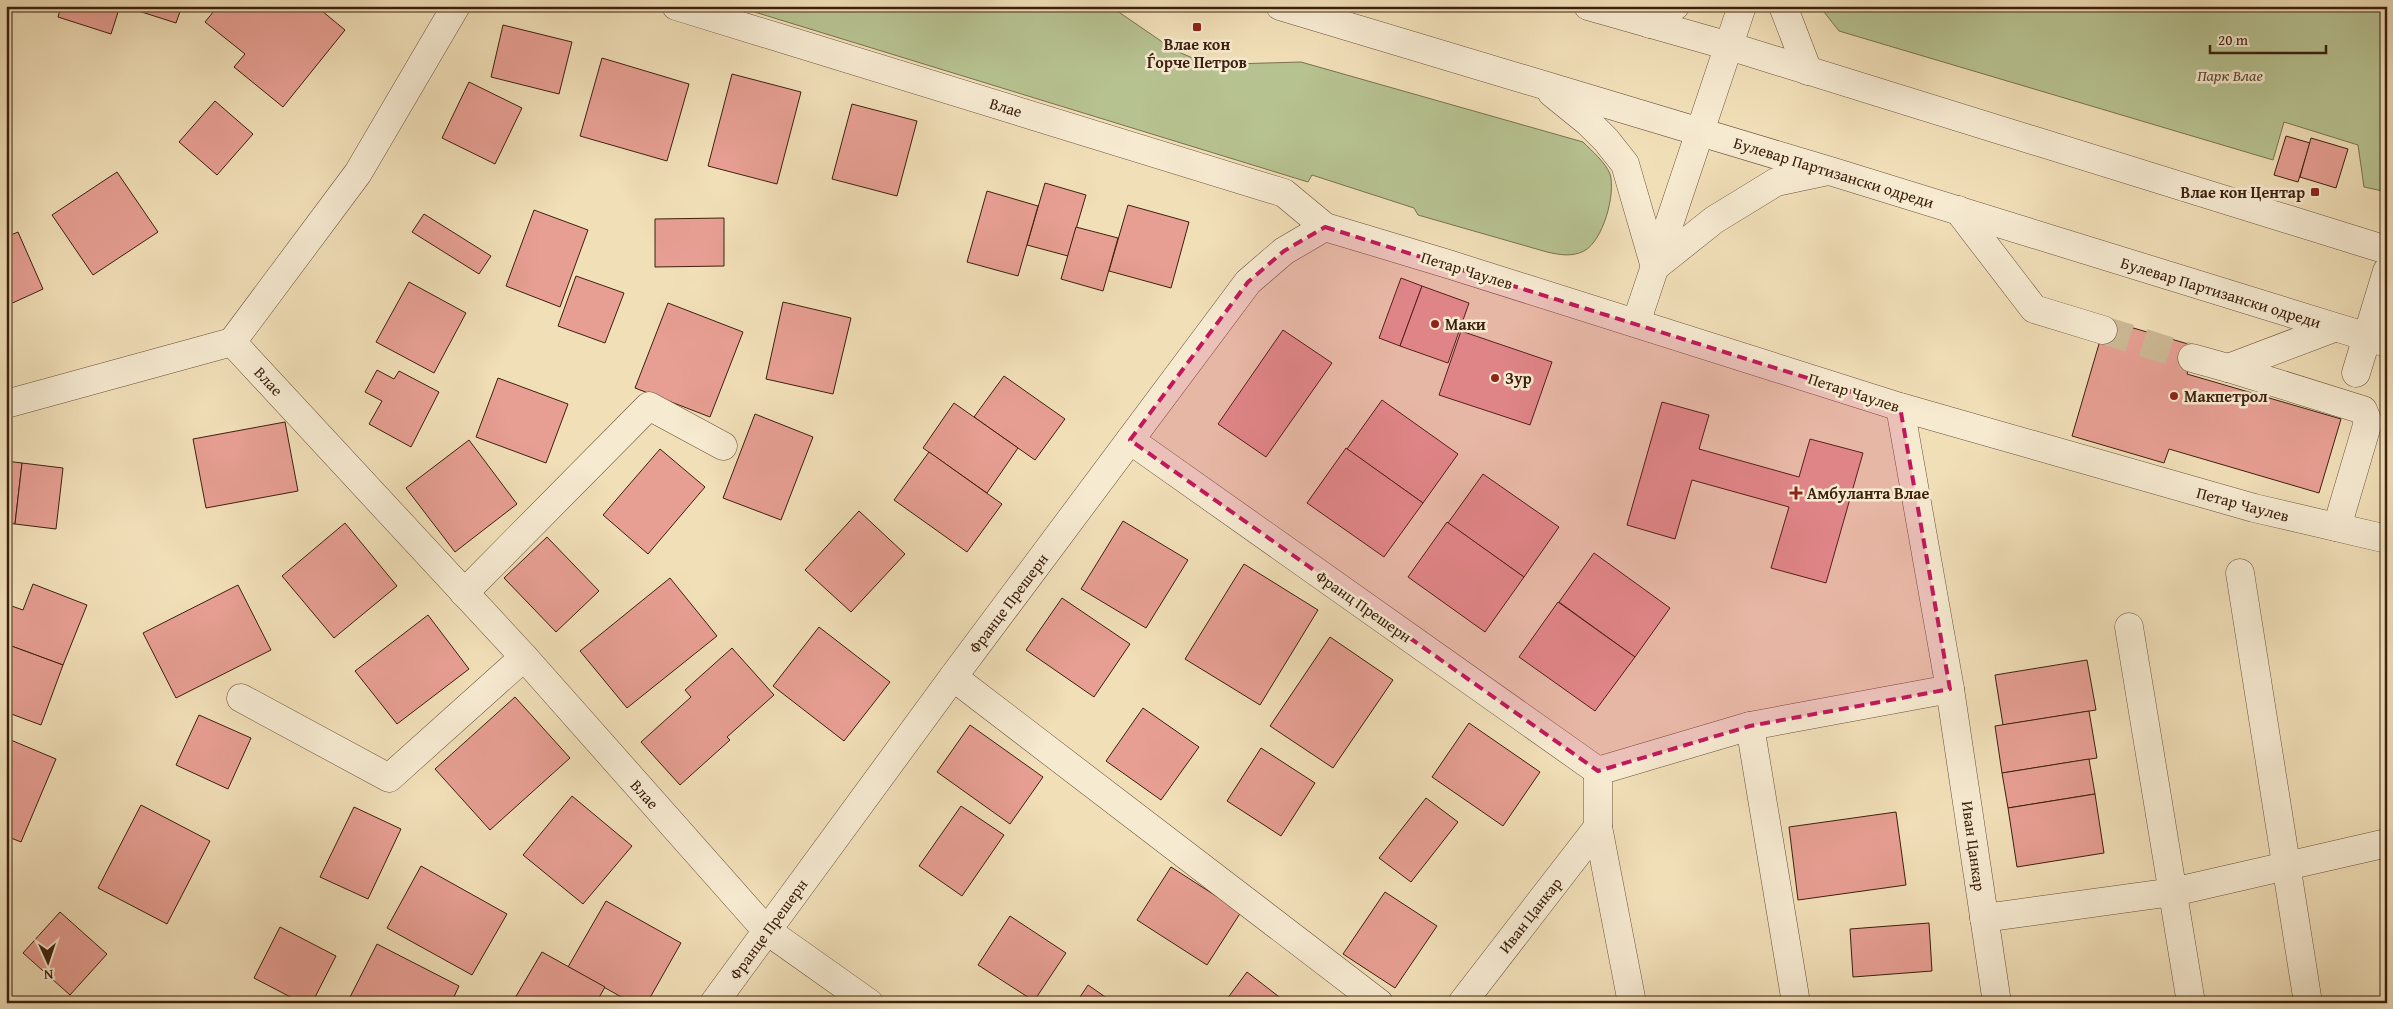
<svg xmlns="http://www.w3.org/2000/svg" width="2393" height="1009" font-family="'Gentium Book Plus',serif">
<rect width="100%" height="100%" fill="#f1dfb8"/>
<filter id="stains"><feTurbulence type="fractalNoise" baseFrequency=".004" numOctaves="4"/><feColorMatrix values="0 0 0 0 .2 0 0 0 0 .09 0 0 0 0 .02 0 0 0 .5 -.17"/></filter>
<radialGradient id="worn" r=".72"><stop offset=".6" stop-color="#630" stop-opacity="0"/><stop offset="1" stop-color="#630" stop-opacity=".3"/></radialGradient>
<g fill="#b7c291" stroke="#7a714f">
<path d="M735,6h375l64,44 21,9 37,5 69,-2 282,80c9,9 22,20 27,32 6,20 -7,67 -26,77 -12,6 -24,4 -37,1l-129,-37 -4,-7 -102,-33 -4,7z"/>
<polygon points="1823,6 2387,6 2387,192 2364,187 2358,145 2284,122 2273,160 1839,31 1824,12"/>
</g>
<g fill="#e79f93" stroke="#3d200d">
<polygon points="61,6 120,6 111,34 58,17"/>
<polygon points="123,6 182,6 176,23"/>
<polygon points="218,6 316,6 345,30 283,107 234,67 245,54 205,22"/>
<polygon points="503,25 572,42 559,94 491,77"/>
<polygon points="602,58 689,84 667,161 580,136"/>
<polygon points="732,74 801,92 777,184 708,166"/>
<polygon points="469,82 522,108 495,164 442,138"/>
<polygon points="215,101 253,134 217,175 179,142"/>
<polygon points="852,104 917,121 897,196 832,179"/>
<polygon points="2286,136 2310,143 2298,182 2274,175"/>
<polygon points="2311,138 2348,149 2336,188 2300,177"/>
<polygon points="117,172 158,232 93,275 52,215"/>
<polygon points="1045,183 1086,195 1068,256 1027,245"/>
<polygon points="987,191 1038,206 1018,276 967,262"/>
<polygon points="1128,205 1189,222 1171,288 1109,271"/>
<polygon points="534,210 588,230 560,307 506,286"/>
<polygon points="424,214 491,256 479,274 412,232"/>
<polygon points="724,218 724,266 655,267 655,219"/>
<polygon points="1076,227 1118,238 1103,291 1061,279"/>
<polygon points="18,232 43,289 6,306 6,237"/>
<polygon points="576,276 624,293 605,343 558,326"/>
<polygon points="1401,278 1422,286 1400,346 1379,338"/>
<polygon points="409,282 466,313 434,373 376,342"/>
<polygon points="1422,286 1469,303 1448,363 1400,346"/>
<polygon points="783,302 851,318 833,394 766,379"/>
<polygon points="668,303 743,332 710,417 635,388"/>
<polygon points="2106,320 2195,346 2187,374 2341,419 2319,493 2169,449 2164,463 2072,436"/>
<polygon points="1283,330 1332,363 1266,457 1218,424"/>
<polygon points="1461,331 1552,362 1530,425 1439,395"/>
<polygon points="377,370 394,379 399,371 439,392 411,447 369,424 382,401 365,392"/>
<polygon points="1004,376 1065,419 1035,460 974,417"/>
<polygon points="498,378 568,404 546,463 476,437"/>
<polygon points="1382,400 1458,454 1423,503 1347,449"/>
<polygon points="1662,402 1709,415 1699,449 1799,477 1810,439 1863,453 1826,583 1771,568 1789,507 1692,480 1675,539 1627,525"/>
<polygon points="954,403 1018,448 987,493 923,448"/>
<polygon points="755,414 813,437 781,520 723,498"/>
<polygon points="285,422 298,491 206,508 193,439"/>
<polygon points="469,440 517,504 455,552 406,488"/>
<polygon points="1346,448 1423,503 1384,557 1307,503"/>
<polygon points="660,449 705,487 648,554 603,515"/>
<polygon points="929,452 1002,504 967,552 894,500"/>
<polygon points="6,461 22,463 15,524 6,523"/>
<polygon points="22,463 63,468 56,529 15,524"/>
<polygon points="1483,474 1559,527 1524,577 1448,523"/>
<polygon points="859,511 905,554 851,612 805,570"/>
<polygon points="1123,521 1188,560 1146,628 1081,589"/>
<polygon points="1447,522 1524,577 1485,632 1408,577"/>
<polygon points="345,523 397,586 334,638 282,576"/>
<polygon points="547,537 599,591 556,632 504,578"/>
<polygon points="1594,553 1670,608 1635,657 1559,602"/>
<polygon points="1244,564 1318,610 1260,705 1185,659"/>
<polygon points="670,578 717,636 627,708 580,651"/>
<polygon points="33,584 87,605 63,665 6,644 6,604 23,610"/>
<polygon points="238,585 271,650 176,698 143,633"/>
<polygon points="1062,598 1130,644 1094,697 1026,650"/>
<polygon points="1558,602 1635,657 1595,711 1519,657"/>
<polygon points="428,615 469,669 397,724 355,671"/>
<polygon points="819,627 890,682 844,741 773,686"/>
<polygon points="1330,637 1393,680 1333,768 1270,726"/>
<polygon points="6,644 63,665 41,725 6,712 6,684 9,678 6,677"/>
<polygon points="732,648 774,695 727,737 730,740 680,785 641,742 691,697 685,690"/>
<polygon points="2087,660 2096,710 2003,725 1995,675"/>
<polygon points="515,697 570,758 490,830 435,769"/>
<polygon points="1143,708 1199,747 1161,800 1106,761"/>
<polygon points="2089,711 2097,758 2002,773 1995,726"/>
<polygon points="199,715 251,738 228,789 176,765"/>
<polygon points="1469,723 1540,772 1503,826 1432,777"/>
<polygon points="970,725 1043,777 1010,824 937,772"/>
<polygon points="6,738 56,759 21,842 6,836"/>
<polygon points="1261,748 1315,783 1281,836 1227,801"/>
<polygon points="2089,759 2095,794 2008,808 2002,773"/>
<polygon points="2095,794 2104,853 2017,867 2008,808"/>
<polygon points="572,796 632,846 583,904 523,855"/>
<polygon points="1426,798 1458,822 1411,882 1379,858"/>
<polygon points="141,805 210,841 167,924 98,888"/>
<polygon points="961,806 1004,835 962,896 919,866"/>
<polygon points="354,807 401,829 368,899 320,877"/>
<polygon points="1896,812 1906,885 1798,900 1789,827"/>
<polygon points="421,866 507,914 472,975 387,928"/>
<polygon points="1171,867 1241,912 1207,965 1137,920"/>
<polygon points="1385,892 1437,926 1395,988 1343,954"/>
<polygon points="606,901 681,943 647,1003 632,1003 568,967"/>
<polygon points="60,912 107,954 70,995 23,953"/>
<polygon points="1010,916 1066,953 1034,1001 978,965"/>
<polygon points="1929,923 1932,971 1853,977 1850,929"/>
<polygon points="280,927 336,956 312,1003 302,1003 254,978"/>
<polygon points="377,944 459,986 451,1003 347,1003"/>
<polygon points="542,952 605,987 596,1003 524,1003 515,998"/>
<polygon points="1247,972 1287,1003 1224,1003"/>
<polygon points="1088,985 1114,1003 1076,1003"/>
<polygon points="1328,997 1335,1003 1324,1003"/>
</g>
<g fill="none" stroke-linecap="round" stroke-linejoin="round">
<polyline stroke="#cdb996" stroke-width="28" stroke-dasharray="28 14" stroke-linecap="butt" points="2103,330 2192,358"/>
<g stroke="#6a5038" stroke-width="29">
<g id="minor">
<polyline points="676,6 1284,193 1325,227 1448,264 1900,407 2254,508 2387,539"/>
<polyline points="1280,6 1830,171 2387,343"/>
<polyline points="1588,6 1729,46 2387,250"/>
<polyline points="1783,6 1808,71"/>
<polyline points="1650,24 1675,6"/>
<polyline points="1552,93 1589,123 1606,140 1625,164 1655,267"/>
<polyline points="1958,210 2034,309 2103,330"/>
<polyline points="1655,267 1714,220 1776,182 1828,171"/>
<polyline points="1636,323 1742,6"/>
<polyline points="232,342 358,173 456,6"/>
<polyline points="2192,358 2228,368 2334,328"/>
<polyline points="2228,368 2363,410 2368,422 2337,527"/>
<polyline points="2356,373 2387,271"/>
<polyline points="6,404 232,342 524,657 766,930 869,1003"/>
<polyline points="1900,407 1950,689 1997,1003"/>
<polyline points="1130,440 1598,771"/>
<polyline points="2240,573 2308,1003"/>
<polyline points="464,593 649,406 723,446"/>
<polyline points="2129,627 2191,1003"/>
<polyline points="953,677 1379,1003"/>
<polyline points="241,698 389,778 524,657"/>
<polyline points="1750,726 1796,1003"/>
<polyline points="1598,827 1632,1003"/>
<polyline points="1984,918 2173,892 2387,843"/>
<polyline points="714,1003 953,677 1248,282 1284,251 1325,227"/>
<polyline points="1462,1003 1598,827 1598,771 1750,726 1950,689"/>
</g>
</g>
<use href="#minor" stroke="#f6ead1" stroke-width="28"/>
</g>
<path fill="#c2185b" fill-opacity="0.2" stroke="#c2185b" stroke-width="4" stroke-dasharray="10 6" stroke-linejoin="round" d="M1325,227l575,180 50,282 -200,37 -152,45 -468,-331 118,-158 36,-31z"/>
<g fill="#8f2418" stroke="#f6ead1" stroke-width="2">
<rect x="1192" y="22" width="10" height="10" rx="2.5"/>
<rect x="2310" y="187" width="10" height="10" rx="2.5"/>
<circle cx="1435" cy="324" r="5"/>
<circle cx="1495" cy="378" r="5"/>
<circle cx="2174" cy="396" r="5"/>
<path d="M1793.5 485.5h5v5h5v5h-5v5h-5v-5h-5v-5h5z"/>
</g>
<g text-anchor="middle" stroke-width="5" stroke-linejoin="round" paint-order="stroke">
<g font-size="16" font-weight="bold" fill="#3d200d" stroke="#f6ead1" text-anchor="start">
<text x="1197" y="50" text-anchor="middle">Влае кон<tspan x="1197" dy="18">Ѓорче Петров</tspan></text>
<text x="2305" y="198" text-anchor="end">Влае кон Центар</text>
<text x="1445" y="330">Маки</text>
<text x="1505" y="384">Зур</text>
<text x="2184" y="402">Макпетрол</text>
<text x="1807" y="499">Амбуланта Влае</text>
</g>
<g font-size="16" font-style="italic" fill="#5c482e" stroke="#f6ead1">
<text x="2230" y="81">Парк Влае</text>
</g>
<g font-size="16" fill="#3d200d" stroke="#f6ead1">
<text transform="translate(1006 107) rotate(17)" y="6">Влае</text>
<text transform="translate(1834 172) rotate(17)" y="6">Булевар Партизански одреди</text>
<text transform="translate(1467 270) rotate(17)" y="6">Петар Чаулев</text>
<text transform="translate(2221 292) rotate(17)" y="6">Булевар Партизански одреди</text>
<text transform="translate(269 381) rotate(47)" y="6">Влае</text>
<text transform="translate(1854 392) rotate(18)" y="6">Петар Чаулев</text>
<text transform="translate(2243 504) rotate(15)" y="6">Петар Чаулев</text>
<text transform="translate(1008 603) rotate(-53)" y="6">Францe Прешерн</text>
<text transform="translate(1364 606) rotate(35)" y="6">Франц Прешерн</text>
<text transform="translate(645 794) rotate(48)" y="6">Влае</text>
<text transform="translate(1974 846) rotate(82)" y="6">Иван Цанкар</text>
<text transform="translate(1530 915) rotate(-52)" y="6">Иван Цанкар</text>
<text transform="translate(768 929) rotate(-54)" y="6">Францe Прешерн</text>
</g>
</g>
<rect width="2393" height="1009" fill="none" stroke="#f1dfb8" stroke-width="25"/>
<rect x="8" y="8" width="2378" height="994" fill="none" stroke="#3d200d" stroke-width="2.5"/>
<rect x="12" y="12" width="2368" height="984" fill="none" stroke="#3d200d"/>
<g transform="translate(48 962) rotate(177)" stroke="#f6ead1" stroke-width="4" paint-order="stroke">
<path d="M0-4L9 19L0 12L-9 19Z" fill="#3d200d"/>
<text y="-8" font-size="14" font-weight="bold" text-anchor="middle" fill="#3d200d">N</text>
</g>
<path d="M2210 45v8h116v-8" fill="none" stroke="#3d200d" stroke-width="2.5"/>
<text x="2218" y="45" font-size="15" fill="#3d200d" stroke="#f6ead1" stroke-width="4" paint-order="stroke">20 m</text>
<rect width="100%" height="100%" filter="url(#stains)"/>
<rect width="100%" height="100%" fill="url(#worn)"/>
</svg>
